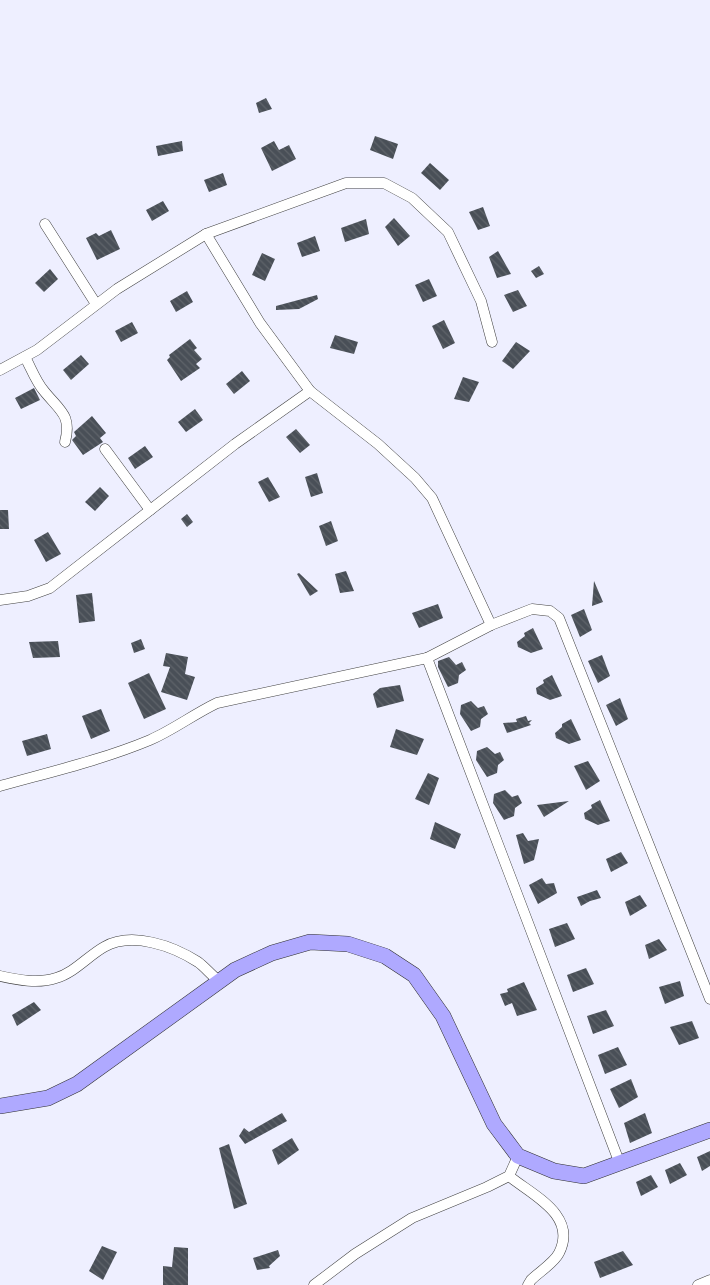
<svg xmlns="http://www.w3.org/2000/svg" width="710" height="1285" font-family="'Crimson Pro',serif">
<defs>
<pattern id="building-back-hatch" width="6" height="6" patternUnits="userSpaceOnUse" patternTransform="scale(1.25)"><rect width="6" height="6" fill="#494f57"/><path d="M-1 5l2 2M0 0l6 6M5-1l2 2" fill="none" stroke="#5f646a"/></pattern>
</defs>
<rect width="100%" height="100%" fill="#eeefff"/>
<g fill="url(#building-back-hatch)">
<polygon points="266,98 272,109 259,113 256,103"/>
<polygon points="375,136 398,144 393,159 370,150"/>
<polygon points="182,141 183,151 158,156 156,146"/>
<polygon points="274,141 279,150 289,145 296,159 272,171 261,148"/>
<polygon points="430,163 449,180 440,190 421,173"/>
<polygon points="223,173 227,185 209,192 204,180"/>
<polygon points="163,201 169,211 152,221 146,210"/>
<polygon points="483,207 490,226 478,230 469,212"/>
<polygon points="394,218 410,236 398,246 385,227"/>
<polygon points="366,219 369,234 345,242 341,228"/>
<polygon points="111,230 120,249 97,260 86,238 96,233 99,236"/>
<polygon points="315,236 320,251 302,257 297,243"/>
<polygon points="498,251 511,274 497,278 489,257"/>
<polygon points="262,253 275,259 265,281 252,275"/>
<polygon points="539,266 544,274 536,278 531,271"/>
<polygon points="50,269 58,279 44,292 35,283"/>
<polygon points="429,279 437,296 423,302 415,285"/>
<polygon points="518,290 527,306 513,312 504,295"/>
<polygon points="187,291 193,302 176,312 170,301"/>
<polygon points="317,295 318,299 299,309 276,310 276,306"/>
<polygon points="444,320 455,343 443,349 432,326"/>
<polygon points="132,322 138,333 121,342 115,331"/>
<polygon points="335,335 358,342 354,354 330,348"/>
<polygon points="190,339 197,348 194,350 202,359 196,364 200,368 181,381 167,360 170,357 169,355"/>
<polygon points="516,342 530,351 513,369 502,361"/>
<polygon points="81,355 89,364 71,380 63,370"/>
<polygon points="242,371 250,381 234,394 226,384"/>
<polygon points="463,377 479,382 469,402 454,399"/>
<polygon points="34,388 40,400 21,409 15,398"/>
<polygon points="195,409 203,420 186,432 178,422"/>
<polygon points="92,416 106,433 100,438 103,442 83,455 72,440 76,436 74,432"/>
<polygon points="296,429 310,445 300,453 286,437"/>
<polygon points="145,446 153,457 135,469 128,458"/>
<polygon points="317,473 323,493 311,497 305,477"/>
<polygon points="268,477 280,497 269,502 258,482"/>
<polygon points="100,487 109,496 95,511 85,502"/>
<polygon points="0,510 8,510 9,529 0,529"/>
<polygon points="187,514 193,522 187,527 181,519"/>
<polygon points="331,521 338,541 326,546 319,526"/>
<polygon points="48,532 61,554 46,562 34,540"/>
<polygon points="346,571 354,591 340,593 335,574"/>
<polygon points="299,573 318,591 310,596 297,574"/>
<polygon points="594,581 603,602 592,606"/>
<polygon points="92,593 95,621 79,623 76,595"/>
<polygon points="438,604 443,618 419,628 412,613"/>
<polygon points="584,609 592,630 580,637 571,615"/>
<polygon points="533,628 543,649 531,653 518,647 517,642 525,636 524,633"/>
<polygon points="141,639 145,649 134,653 131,643"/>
<polygon points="58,641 60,657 33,658 29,642"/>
<polygon points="166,653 188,657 185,674 195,677 187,700 161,692 170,667 163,666"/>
<polygon points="602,655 610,676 598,683 588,661"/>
<polygon points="449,657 456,665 462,662 466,670 459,675 458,683 448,687 438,667 438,661"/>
<polygon points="149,673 166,709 144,719 128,683"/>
<polygon points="552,675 562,696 550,700 537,694 536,688 544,683 543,680"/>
<polygon points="400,685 404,701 377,708 373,694 380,688"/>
<polygon points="620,698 628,719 616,726 606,705"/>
<polygon points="471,701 478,708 484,706 488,714 481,719 480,727 471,731 460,714 461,705"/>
<polygon points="101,709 110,731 91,739 82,716"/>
<polygon points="526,716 528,721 532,720 529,723 531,725 507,733 503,723 517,722 516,719"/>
<polygon points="571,719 581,740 569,744 556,738 555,733 562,727 562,724"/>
<polygon points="396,729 424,739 417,755 390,747"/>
<polygon points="47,734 51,749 27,756 22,741"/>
<polygon points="487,747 495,754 500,752 504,760 498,765 497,773 487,777 476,760 477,751"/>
<polygon points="588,761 600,781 586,790 574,766"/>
<polygon points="428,773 439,778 429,805 415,799"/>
<polygon points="505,790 512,797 518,795 522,803 515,808 514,816 504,820 493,803 494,794"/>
<polygon points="600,800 610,821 598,825 585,819 584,813 592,808 591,805"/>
<polygon points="569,801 544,817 537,805"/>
<polygon points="435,822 461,834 455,849 430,839"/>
<polygon points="523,833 528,841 539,839 534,860 524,864 516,835"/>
<polygon points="621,852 628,863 611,872 606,859"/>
<polygon points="542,878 546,884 554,883 557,893 538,904 529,885"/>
<polygon points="597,890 601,898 590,901 581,906 577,897"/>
<polygon points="640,895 647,906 630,916 625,902"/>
<polygon points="567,923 575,939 555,947 549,929"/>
<polygon points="659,939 667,950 649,959 645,945"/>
<polygon points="586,968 594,984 573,992 567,975"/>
<polygon points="680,981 684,996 665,1004 659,987"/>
<polygon points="524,982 537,1010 517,1016 512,1003 505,1006 500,994 508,992 507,989"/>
<polygon points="34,1002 41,1010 17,1026 12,1015"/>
<polygon points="606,1010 614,1026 593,1034 587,1016"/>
<polygon points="692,1021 699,1038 679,1045 670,1027"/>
<polygon points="618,1047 627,1065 605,1074 598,1055"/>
<polygon points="631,1079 638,1097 619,1108 610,1089"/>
<polygon points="282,1113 287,1121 245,1144 239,1136 244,1128 249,1132"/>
<polygon points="645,1113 652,1133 630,1143 624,1123"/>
<polygon points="292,1138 299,1150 278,1165 272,1150"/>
<polygon points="229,1144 247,1204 234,1209 219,1148"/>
<polygon points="710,1151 710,1166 702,1171 697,1157"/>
<polygon points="680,1163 687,1175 670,1184 665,1170"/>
<polygon points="651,1175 658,1187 641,1196 636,1182"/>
<polygon points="102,1246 117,1252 103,1280 89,1271"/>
<polygon points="174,1247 188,1248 188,1285 163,1285 163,1266 172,1267"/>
<polygon points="278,1250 280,1256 269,1266 270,1268 257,1270 253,1258"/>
<polygon points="623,1251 633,1265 600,1278 594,1262"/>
</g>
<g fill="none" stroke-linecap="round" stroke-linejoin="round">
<g stroke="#414141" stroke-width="11">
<g id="street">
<polyline points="45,224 96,304"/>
<polyline points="206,234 260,323 310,391 378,444 415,478 432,498 491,625"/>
<path d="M25,357c6,11 11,25 19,34 16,20 28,24 21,51"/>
<polyline points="0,370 37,350 117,289 206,234 346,183 384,183 412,198 448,232 481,301 492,342"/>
<polyline points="105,449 150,510"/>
<polyline points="0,600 28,596 50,588 235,444 310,391"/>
<path d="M0,786c50,-14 102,-26 150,-46 23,-10 44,-26 67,-37l210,-45"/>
<path d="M0,976c18,4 38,8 56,2 18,-5 32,-22 48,-31 28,-16 69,-1 94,15 7,5 13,13 20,18"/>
<polyline points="620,1164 427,658 491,625 532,609 550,611 559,618 710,999"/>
<path d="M509,1176c23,19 69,39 50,77 -5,10 -20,19 -28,27l-3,5"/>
<polyline points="314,1285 355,1254 412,1218 487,1187 509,1176 518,1156"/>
<polyline points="698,1285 710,1280"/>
</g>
</g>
<g stroke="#303030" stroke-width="16">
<polyline id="secondary" points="0,1106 48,1098 77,1084 235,970 272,953 310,942 348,944 385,956 414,975 443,1016 494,1124 518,1156 554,1171 584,1176 710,1130"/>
</g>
<use href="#street" stroke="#fff" stroke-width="10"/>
<use href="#secondary" stroke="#afa9ff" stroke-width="15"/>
</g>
</svg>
